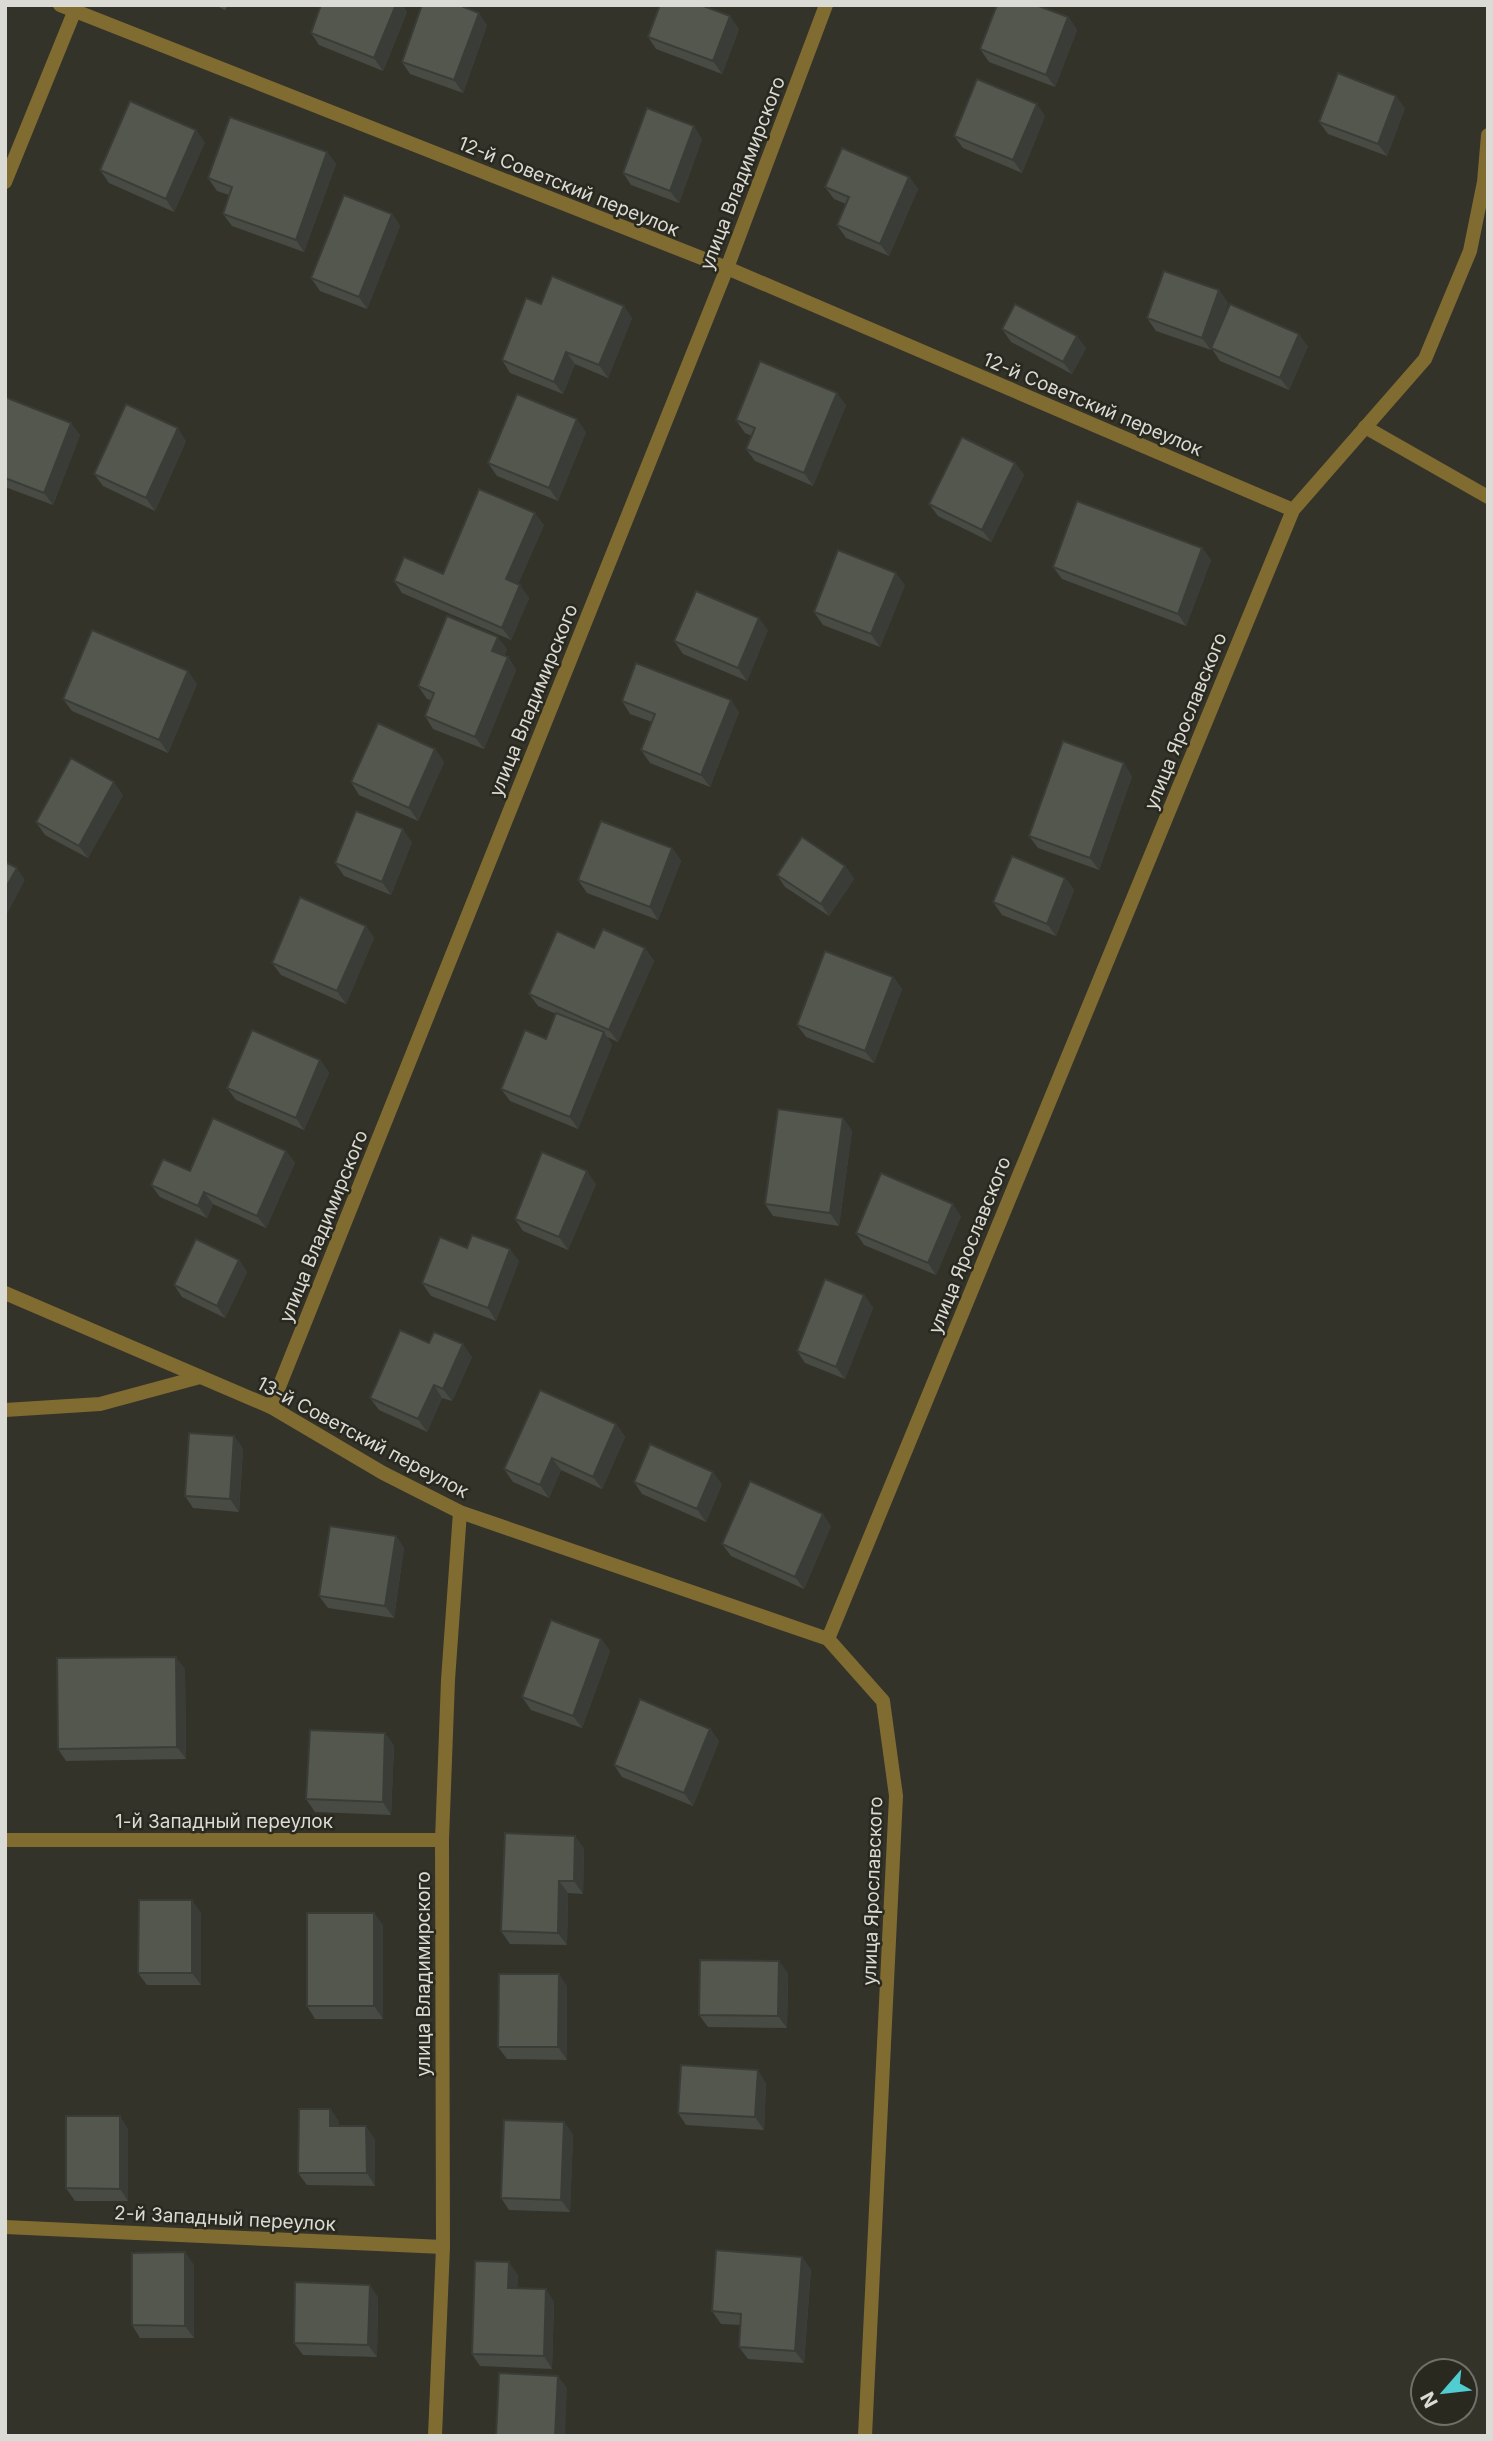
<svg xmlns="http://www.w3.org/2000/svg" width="1493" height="2441" font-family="Inter,sans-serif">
<rect width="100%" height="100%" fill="#33332a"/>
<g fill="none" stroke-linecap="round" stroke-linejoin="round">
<g stroke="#806b31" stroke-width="14">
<polyline points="1365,427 1488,497"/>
<polyline points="5,1410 100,1404 200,1377"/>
</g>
<g stroke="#806b31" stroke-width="14">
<polyline points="60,5 727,268 1293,510"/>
<polyline points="5,182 77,5"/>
<polyline points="5,1293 271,1407 383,1473 460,1512 828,1639 883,1701 896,1796 865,2436"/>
<polyline points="271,1407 727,268 826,5"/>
<polyline points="828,1639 1293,510 1425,359 1470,251 1484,182 1488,135"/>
<polyline points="5,1840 442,1840"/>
<polyline points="5,2227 443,2247"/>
<polyline points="435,2436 443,2247 442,1840 448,1680 460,1512"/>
</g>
</g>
<g fill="#474b43">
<polygon points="215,5 228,5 225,10"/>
<polygon points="321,5 402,5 407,12 383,71 319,45 311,33"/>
<polygon points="660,5 705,5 705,7 739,29 722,74 656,49 648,37"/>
<polygon points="1068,17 1077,30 1055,87 989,62 980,49"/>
<polygon points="487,25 463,93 410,74 402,62"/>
<polygon points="1405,108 1387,156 1328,134 1319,122"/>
<polygon points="1045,116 1022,173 963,148 954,136"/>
<polygon points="702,139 679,203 631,185 623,173"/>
<polygon points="205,142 174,212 109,183 100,170"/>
<polygon points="327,152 336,164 304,252 232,226 223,214 229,195 217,191 208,178"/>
<polygon points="909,177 918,189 889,256 846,238 837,225 846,204 834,199 825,187"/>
<polygon points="392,214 400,226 367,309 320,291 311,278"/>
<polygon points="1219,290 1228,303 1216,337 1308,346 1289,390 1220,361 1212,349 1211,350 1156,331 1147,318"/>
<polygon points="541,304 632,318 608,378 575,364 563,394 510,373 502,360"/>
<polygon points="1002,329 1086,348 1072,374 1011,342"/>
<polygon points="5,397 80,435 53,505 5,487"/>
<polygon points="846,405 813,486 755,461 746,449 752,436 745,433 736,420"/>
<polygon points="586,432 558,501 497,476 488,463"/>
<polygon points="186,441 155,511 103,486 94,474"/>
<polygon points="1015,463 1024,475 991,542 938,516 929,504"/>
<polygon points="544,525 518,584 529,598 511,640 402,593 394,581 443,574"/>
<polygon points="1202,548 1211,560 1186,626 1062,579 1053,567"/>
<polygon points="905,585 880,647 823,625 814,612"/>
<polygon points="768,630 747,681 683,654 674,641"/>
<polygon points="507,649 504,656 508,657 516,670 484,749 433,729 425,716 431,700 427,699 418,686"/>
<polygon points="197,684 168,753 72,711 63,699"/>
<polygon points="622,701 739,712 710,787 650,763 641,750 652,722 630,714"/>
<polygon points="435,749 444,762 418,821 359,795 351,782"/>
<polygon points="1132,776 1099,870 1038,848 1029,836"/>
<polygon points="123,795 88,858 45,835 36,822"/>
<polygon points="412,842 391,895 344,876 335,863"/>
<polygon points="672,848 681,861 658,920 587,893 578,880"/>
<polygon points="845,866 854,879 829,916 785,887 777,875"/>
<polygon points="1065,878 1074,890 1056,936 1002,915 993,902"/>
<polygon points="366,926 374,938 346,1004 281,975 272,963"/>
<polygon points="594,948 645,948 654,961 618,1042 607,1037 612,1045 578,1129 510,1101 501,1089 546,1039 556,1014 538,1006 529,994"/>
<polygon points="893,977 902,989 874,1063 806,1037 797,1025"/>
<polygon points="320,1060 329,1073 304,1130 236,1100 227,1088"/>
<polygon points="843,1118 852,1131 839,1226 773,1216 765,1204"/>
<polygon points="286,1151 295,1163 266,1228 213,1204 207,1218 160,1197 151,1185 190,1171"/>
<polygon points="596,1184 568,1250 523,1231 515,1219"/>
<polygon points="961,1216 936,1275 864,1245 856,1233"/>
<polygon points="467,1248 519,1261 496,1321 431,1296 422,1283"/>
<polygon points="239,1260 247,1272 225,1318 182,1297 174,1285"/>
<polygon points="864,1295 873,1308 845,1379 805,1363 797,1351"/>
<polygon points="429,1343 472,1357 452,1401 442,1398 427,1432 379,1410 370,1398"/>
<polygon points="616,1424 625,1437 602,1489 561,1470 549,1498 513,1482 504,1469"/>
<polygon points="234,1436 243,1449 239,1512 193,1508 185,1496"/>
<polygon points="634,1482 722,1484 706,1522 642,1494"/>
<polygon points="831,1526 804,1589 731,1556 722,1544"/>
<polygon points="396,1536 404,1548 394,1618 328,1608 319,1596"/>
<polygon points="601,1639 610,1651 582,1728 531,1710 522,1697"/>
<polygon points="185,1669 186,1759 66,1761 58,1749"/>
<polygon points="710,1729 719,1741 693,1806 622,1777 614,1765"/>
<polygon points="385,1733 394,1746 391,1815 315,1812 306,1799"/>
<polygon points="584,1848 583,1894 568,1893 567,1945 510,1944 501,1931"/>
<polygon points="201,1913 201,1985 147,1985 138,1973"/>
<polygon points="374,1913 383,1926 383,2019 315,2019 307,2006"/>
<polygon points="788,1973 787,2028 708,2027 699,2015"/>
<polygon points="567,1986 567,2060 507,2059 498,2047"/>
<polygon points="766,2083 764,2130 686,2125 678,2113"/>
<polygon points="330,2109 339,2122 339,2126 375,2139 375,2186 307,2185 298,2173"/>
<polygon points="128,2129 128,2201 75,2201 66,2188"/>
<polygon points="573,2134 570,2212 509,2210 501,2198"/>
<polygon points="194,2265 194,2338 140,2338 132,2325"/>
<polygon points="811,2269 804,2363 748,2359 739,2347 740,2325 721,2324 712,2311"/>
<polygon points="518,2275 517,2288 554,2302 552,2369 480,2366 472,2354"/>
<polygon points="378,2297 377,2357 303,2355 294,2343"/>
</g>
<g fill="#3a3d37">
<polygon points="396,5 402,5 407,12 383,71 374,58"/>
<polygon points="479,13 487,25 463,93 454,80"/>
<polygon points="730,16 739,29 722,74 713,61"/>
<polygon points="1068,17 1077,30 1055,87 1046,75"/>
<polygon points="1396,96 1405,108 1387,156 1378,144"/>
<polygon points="1037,104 1045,116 1022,173 1013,160"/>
<polygon points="694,126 702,139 679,203 670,191"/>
<polygon points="196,130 205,142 174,212 166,199"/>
<polygon points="327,152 336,164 304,252 296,240"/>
<polygon points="909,177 918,189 889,256 880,244"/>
<polygon points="392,214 400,226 367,309 359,297"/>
<polygon points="1219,290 1228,303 1211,350 1202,338"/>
<polygon points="624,306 632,318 608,378 599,365"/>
<polygon points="1299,334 1308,346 1289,390 1280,378"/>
<polygon points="1077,336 1086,348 1072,374 1063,362"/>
<polygon points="566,352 575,364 563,394 554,382"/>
<polygon points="837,393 846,405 813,486 804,473"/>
<polygon points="577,419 586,432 558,501 549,488"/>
<polygon points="71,423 80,435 53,505 44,493"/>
<polygon points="178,428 186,441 155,511 146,498"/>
<polygon points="1015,463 1024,475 991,542 982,530"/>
<polygon points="535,513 544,525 515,591 506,579"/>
<polygon points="1202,548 1211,560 1186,626 1178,614"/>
<polygon points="896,573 905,585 880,647 871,634"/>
<polygon points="520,585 529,598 511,640 502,628"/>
<polygon points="759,618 768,630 747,681 738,668"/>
<polygon points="498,637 507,649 501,664 492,651"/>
<polygon points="508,657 516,670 484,749 475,737"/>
<polygon points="188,671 197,684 168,753 159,740"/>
<polygon points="731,700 739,712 710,787 701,775"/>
<polygon points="435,749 444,762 418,821 409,808"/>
<polygon points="1124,763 1132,776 1099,870 1090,858"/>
<polygon points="114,782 123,795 88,858 79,846"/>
<polygon points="403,829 412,842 391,895 382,882"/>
<polygon points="672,848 681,861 658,920 650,907"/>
<polygon points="845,866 854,879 829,916 821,904"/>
<polygon points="17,868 25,880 5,918 5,889"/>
<polygon points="1065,878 1074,890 1056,936 1047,924"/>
<polygon points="366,926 374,938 346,1004 337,991"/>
<polygon points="645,948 654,961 618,1042 609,1030"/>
<polygon points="893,977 902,989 874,1063 865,1051"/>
<polygon points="604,1032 612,1045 578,1129 570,1117"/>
<polygon points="320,1060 329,1073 304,1130 296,1118"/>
<polygon points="843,1118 852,1131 839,1226 830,1213"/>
<polygon points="286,1151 295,1163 266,1228 257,1216"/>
<polygon points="587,1171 596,1184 568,1250 559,1237"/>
<polygon points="204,1192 213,1204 207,1218 198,1206"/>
<polygon points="953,1204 961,1216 936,1275 928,1263"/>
<polygon points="510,1249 519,1261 496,1321 488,1308"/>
<polygon points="239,1260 247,1272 225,1318 217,1306"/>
<polygon points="864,1295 873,1308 845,1379 836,1367"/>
<polygon points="463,1344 472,1357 452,1401 443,1389"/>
<polygon points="434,1385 442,1398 427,1432 418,1419"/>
<polygon points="616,1424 625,1437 602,1489 593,1477"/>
<polygon points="234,1436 243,1449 239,1512 230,1499"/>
<polygon points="552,1458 561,1470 549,1498 540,1485"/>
<polygon points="713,1472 722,1484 706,1522 697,1509"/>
<polygon points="823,1514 831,1526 804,1589 795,1577"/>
<polygon points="396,1536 404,1548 394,1618 385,1606"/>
<polygon points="601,1639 610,1651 582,1728 573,1716"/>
<polygon points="176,1657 185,1669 186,1759 177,1747"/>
<polygon points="710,1729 719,1741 693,1806 684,1793"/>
<polygon points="385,1733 394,1746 391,1815 383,1802"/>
<polygon points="575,1836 584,1848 583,1894 574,1881"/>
<polygon points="559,1881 568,1893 567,1945 558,1933"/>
<polygon points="192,1900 201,1913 201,1985 192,1973"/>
<polygon points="374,1913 383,1926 383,2019 374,2006"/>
<polygon points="779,1961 788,1973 787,2028 778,2016"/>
<polygon points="559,1974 567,1986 567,2060 558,2047"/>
<polygon points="758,2070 766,2083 764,2130 755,2117"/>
<polygon points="330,2109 339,2122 339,2139 330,2126"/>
<polygon points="120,2116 128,2129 128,2201 120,2189"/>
<polygon points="564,2122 573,2134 570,2212 561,2200"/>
<polygon points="366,2126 375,2139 375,2186 367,2173"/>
<polygon points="5,2128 7,2131 5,2197"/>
<polygon points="185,2252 194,2265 194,2338 185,2326"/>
<polygon points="802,2257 811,2269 804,2363 795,2351"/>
<polygon points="509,2262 518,2275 517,2300 508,2288"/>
<polygon points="370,2285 378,2297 377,2357 368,2345"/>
<polygon points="546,2289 554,2302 552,2369 544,2356"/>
<polygon points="558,2376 567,2388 565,2436 555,2436"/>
</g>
<g fill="#53574e" stroke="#3a3d37" stroke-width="2">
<polygon points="321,5 396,5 374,58 311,33"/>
<polygon points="422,5 459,5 479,13 454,80 402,62"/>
<polygon points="660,5 701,5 730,16 713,61 648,37"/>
<polygon points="997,5 1036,5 1068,17 1046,75 980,49"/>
<polygon points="1338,73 1396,96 1378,144 1319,122"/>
<polygon points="977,79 1037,104 1013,160 954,136"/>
<polygon points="130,101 196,130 166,199 100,170"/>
<polygon points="647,108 694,126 670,191 623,173"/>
<polygon points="230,117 327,152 296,240 223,214 232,187 208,178"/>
<polygon points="842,148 909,177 880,244 837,225 849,197 825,187"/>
<polygon points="344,195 392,214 359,297 311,278"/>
<polygon points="1164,271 1219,290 1202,338 1147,318"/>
<polygon points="552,276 624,306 599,365 566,352 554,382 502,360 526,298 541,304"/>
<polygon points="1015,304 1077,336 1063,362 1002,329"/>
<polygon points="1230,304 1299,334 1280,378 1211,348"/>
<polygon points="760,361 837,393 804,473 746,449 755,428 736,420"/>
<polygon points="517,394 577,419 549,488 488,463"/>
<polygon points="5,397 71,423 44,493 5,478"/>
<polygon points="126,404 178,428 146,498 94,474"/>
<polygon points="962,437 1015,463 982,530 929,504"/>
<polygon points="479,489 535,513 506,579 520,585 502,628 394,581 404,557 443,574"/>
<polygon points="1077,501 1202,548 1178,614 1053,567"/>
<polygon points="838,550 896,573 871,634 814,612"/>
<polygon points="696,591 759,618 738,668 674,641"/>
<polygon points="447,616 498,637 492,651 508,657 475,737 425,716 434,693 418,686"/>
<polygon points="92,630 188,671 159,740 63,699"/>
<polygon points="636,663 731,700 701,775 641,750 655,714 622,701"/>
<polygon points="378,723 435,749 409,808 351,782"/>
<polygon points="1063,741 1124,763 1090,858 1029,836"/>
<polygon points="71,758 114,782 79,846 36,822"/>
<polygon points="356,811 403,829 382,882 335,863"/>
<polygon points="601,821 672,848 650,907 578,880"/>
<polygon points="802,837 845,866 821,904 777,875"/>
<polygon points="1012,856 1065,878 1047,924 993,902"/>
<polygon points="5,862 17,868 5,889"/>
<polygon points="300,897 366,926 337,991 272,963"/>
<polygon points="603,929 645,948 609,1030 529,994 557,931 594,948"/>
<polygon points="825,951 893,977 865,1051 797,1025"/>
<polygon points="556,1013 604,1032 570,1117 501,1089 525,1030 546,1039"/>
<polygon points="252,1030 320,1060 296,1118 227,1088"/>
<polygon points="778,1109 843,1118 830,1213 765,1204"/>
<polygon points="213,1118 286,1151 257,1216 204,1192 198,1206 151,1185 163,1159 190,1171"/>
<polygon points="542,1152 587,1171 559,1237 515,1219"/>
<polygon points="881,1173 953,1204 928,1263 856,1233"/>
<polygon points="472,1235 510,1249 488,1308 422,1283 440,1237 467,1248"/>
<polygon points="196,1239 239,1260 217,1306 174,1285"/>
<polygon points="825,1279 864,1295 836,1367 797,1351"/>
<polygon points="400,1330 429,1343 434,1332 463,1344 443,1389 434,1385 418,1419 370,1398"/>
<polygon points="540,1390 616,1424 593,1477 552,1458 540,1485 504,1469"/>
<polygon points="189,1433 234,1436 230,1499 185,1496"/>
<polygon points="650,1444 713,1472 697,1509 634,1482"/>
<polygon points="750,1481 823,1514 795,1577 722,1544"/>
<polygon points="330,1526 396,1536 385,1606 319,1596"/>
<polygon points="551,1620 601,1639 573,1716 522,1697"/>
<polygon points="176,1657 177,1747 58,1749 57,1658"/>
<polygon points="640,1699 710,1729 684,1793 614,1765"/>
<polygon points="310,1730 385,1733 383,1802 306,1799"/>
<polygon points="505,1833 575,1836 574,1881 559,1881 558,1933 501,1931"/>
<polygon points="139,1900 192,1900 192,1973 138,1973"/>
<rect x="307" y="1913" width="67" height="93"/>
<polygon points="700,1960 779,1961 778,2016 699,2015"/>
<polygon points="499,1974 559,1974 558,2047 498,2047"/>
<polygon points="681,2065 758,2070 755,2117 678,2113"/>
<polygon points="299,2109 330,2109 330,2126 366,2126 367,2173 298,2173"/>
<polygon points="66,2116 120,2116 120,2189 66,2188"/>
<polygon points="504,2120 564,2122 561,2200 501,2198"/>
<polygon points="716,2250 802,2257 795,2351 739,2347 741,2314 712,2311"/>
<polygon points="185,2252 185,2326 132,2325 132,2253"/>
<polygon points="475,2261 509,2262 508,2288 546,2289 544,2356 472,2354"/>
<polygon points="295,2282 370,2285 368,2345 294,2343"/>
<polygon points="499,2373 558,2376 555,2436 496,2436"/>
</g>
<g text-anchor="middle" stroke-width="5" stroke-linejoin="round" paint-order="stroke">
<g font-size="19" fill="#dbdbd5" stroke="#292920">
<text transform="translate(742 173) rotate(-69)" y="7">улица Владимирского</text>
<text transform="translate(569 186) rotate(22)" y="7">12-й Советский переулок</text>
<text transform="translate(1093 404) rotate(23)" y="7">12-й Советский переулок</text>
<text transform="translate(533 700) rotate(-68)" y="7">улица Владимирского</text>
<text transform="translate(1185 721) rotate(-68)" y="7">улица Ярославского</text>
<text transform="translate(323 1226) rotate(-68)" y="7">улица Владимирского</text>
<text transform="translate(969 1245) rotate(-68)" y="7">улица Ярославского</text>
<text transform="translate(363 1437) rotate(28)" y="7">13-й Советский переулок</text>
<text x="224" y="1828">1-й Западный переулок</text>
<text transform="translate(872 1891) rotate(-88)" y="7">улица Ярославского</text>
<text transform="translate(423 1974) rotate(-90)" y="7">улица Владимирского</text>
<text transform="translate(225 2218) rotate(3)" y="7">2-й Западный переулок</text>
</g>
</g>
<rect width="1493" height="2441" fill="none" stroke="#dbdbd5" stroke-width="14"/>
<g transform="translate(1444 2392) rotate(242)"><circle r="33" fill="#292920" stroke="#707068" stroke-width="2"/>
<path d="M0-5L12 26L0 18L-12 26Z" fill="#51ccd1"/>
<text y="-10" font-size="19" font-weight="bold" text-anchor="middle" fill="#dbdbd5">N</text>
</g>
</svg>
